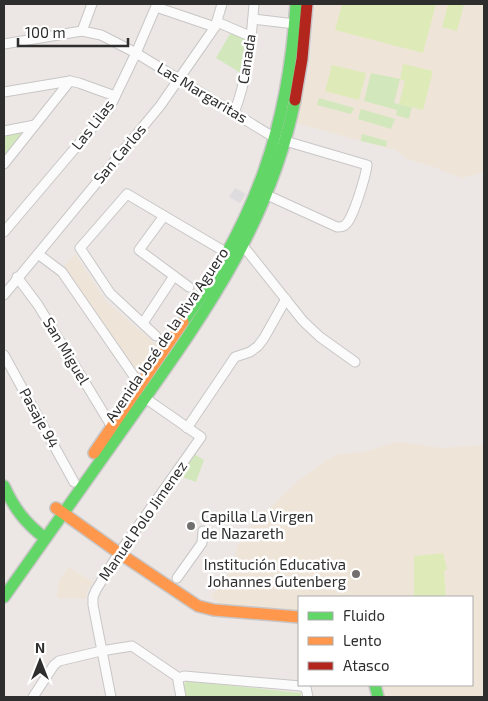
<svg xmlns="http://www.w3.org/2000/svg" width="488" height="701" font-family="'Exo 2',sans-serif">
<rect width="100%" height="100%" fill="#ece7e4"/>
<polygon fill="#dfdcdf" points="235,188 246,194 240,203 229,197"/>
<g fill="#efe4d8">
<polygon points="315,4 484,4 484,172 462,178 431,166 407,159 395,150 296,123 309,70"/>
<polygon points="75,254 106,302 157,345 138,375 64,267"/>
<polygon points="398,442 442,448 484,445 484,697 383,697 381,685 472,685 472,597 299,597 299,611 223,606 211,596 233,568 237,546 247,530 297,482 328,459 339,454 363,452"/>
<polygon points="69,567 93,582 87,591 86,599 57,598 59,580"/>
</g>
<g fill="#d2e8bc">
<polygon points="231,32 247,40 244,75 216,58"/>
<polygon points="371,73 400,79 394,103 412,107 409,119 396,115 397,110 364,101"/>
<polygon points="319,98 354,108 351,114 317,105"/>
<polygon points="361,109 395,119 391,129 358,119"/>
<polygon points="25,131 4,157 4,132"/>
<polygon points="362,134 387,141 386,147 361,141"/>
<polygon points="194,454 204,460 196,482 179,476"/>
<polygon points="187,681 301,693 301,697 186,697 183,685"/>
</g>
<g fill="#deebb9">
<polygon points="342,4 436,4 423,53 335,30"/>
<polygon points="448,4 464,4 457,31 442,27"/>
<polygon points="403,64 433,71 423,110 399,104 405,81 400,79"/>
<polygon points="332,65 366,73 359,100 325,91"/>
<polygon points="443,553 447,569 444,571 446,595 435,597 414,597 414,556"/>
</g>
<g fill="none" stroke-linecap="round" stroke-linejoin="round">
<g stroke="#c8c6c6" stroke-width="11">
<g id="street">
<polyline points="156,7 215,27"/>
<polyline points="253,19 295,24"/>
<polyline points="217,22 252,37"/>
<polyline points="82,31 92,4"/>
<path d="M4,44l78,-13 19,4 35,18 139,85 92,27c-1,10 -13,50 -20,58 -3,4 -6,4 -10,4l-70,-32"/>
<polyline points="4,92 70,81 79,83 115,96"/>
<path d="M234,113c14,-36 17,-71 20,-109"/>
<polyline points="4,131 35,125"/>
<polyline points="4,164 70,81"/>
<polyline points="164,216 139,250 189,287"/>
<polyline points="4,232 110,107 136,53 157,4"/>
<polyline points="244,247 303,321 320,337 355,362"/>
<polyline points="38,254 62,272 140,385"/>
<polyline points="17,277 38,305 112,427"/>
<polyline points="4,295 160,106 215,27 222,4"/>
<polyline points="143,323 174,276"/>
<polyline points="156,336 110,293 80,248 127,194 227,253"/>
<polyline points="4,355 74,482"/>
<polyline points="187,428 235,357 250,352 258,346 264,338 286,299"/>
<polyline points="177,578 202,543 203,531"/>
<polyline points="179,678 178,681 181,697"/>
<polyline points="33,697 54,665 59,661 101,651 132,646 179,678 184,676 301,686 306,688 308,697"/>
<polyline points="111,697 93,605 93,597 96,590 117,556 201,437 145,398"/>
</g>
</g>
<g stroke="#c8c6c6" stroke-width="14">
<g id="fast">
<path d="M183,322c73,-102 105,-194 113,-318"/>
<path d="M4,486c10,22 21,37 41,52"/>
<path d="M4,597c45,-64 91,-128 136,-192 68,-96 131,-186 155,-305"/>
<polyline points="375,685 378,697"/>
</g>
</g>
<g stroke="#c8c6c6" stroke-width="14">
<g id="slow">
<polyline points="94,453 183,322"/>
<polyline points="56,508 119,553 198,606 214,610 299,617"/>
</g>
</g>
<g stroke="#c8c6c6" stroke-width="14">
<polyline id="jam" points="295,100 302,59 307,4"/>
</g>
<use href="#street" stroke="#fcfbfb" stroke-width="9"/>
<use href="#fast" stroke="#63d668" stroke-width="11"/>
<use href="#slow" stroke="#ff974d" stroke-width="11"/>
<use href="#jam" stroke="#b3261e" stroke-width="11"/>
</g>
<g fill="#706f6e" stroke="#fff" stroke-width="2">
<circle cx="191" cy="526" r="5"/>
<circle cx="356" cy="574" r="5"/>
</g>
<g text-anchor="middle" stroke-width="5" stroke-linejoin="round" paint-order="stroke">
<g font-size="15" fill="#2e2e2e" stroke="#fff">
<text transform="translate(247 59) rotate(-81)" y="5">Canada</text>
<text transform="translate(202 93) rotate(31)" y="5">Las Margaritas</text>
<text transform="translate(93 125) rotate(-52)" y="5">Las Lilas</text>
<text transform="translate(120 154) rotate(-50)" y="5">San Carlos</text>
<text transform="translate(167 335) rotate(-56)" y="5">Avenida José de la Riva Aguero</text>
<text transform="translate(66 351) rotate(59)" y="5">San Miguel</text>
<text transform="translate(39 418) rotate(61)" y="5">Pasaje 94</text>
<text transform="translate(143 521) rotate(-55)" y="5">Manuel Polo Jimenez</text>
</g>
<g font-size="15" fill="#2e2e2e" stroke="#fff" text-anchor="start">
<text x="201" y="522">Capilla La Virgen<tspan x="201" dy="17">de Nazareth</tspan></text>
<text x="346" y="570" text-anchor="end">Institución Educativa<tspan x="346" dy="17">Johannes Gutenberg</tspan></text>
</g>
</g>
<rect width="488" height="701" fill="none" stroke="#2e2e2e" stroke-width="10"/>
<rect x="298" y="596" width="175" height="90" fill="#ffffff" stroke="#ababab"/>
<rect x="308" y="612" width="25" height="8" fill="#63d668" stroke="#ababab"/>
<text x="343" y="621" font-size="15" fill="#2e2e2e">Fluido</text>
<rect x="308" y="637" width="25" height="8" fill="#ff974d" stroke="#ababab"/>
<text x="343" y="646" font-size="15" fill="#2e2e2e">Lento</text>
<rect x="308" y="662" width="25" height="8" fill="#b3261e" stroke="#ababab"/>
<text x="343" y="671" font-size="15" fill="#2e2e2e">Atasco</text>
<g transform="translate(40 661)" stroke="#ffffff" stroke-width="4" paint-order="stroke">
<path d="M0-4L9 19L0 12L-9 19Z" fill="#2e2e2e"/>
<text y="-8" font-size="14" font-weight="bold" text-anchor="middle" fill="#2e2e2e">N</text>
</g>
<path d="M18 38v8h110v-8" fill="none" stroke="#2e2e2e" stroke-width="2.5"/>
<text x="25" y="38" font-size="15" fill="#2e2e2e" stroke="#ffffff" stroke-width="4" paint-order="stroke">100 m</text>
</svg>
